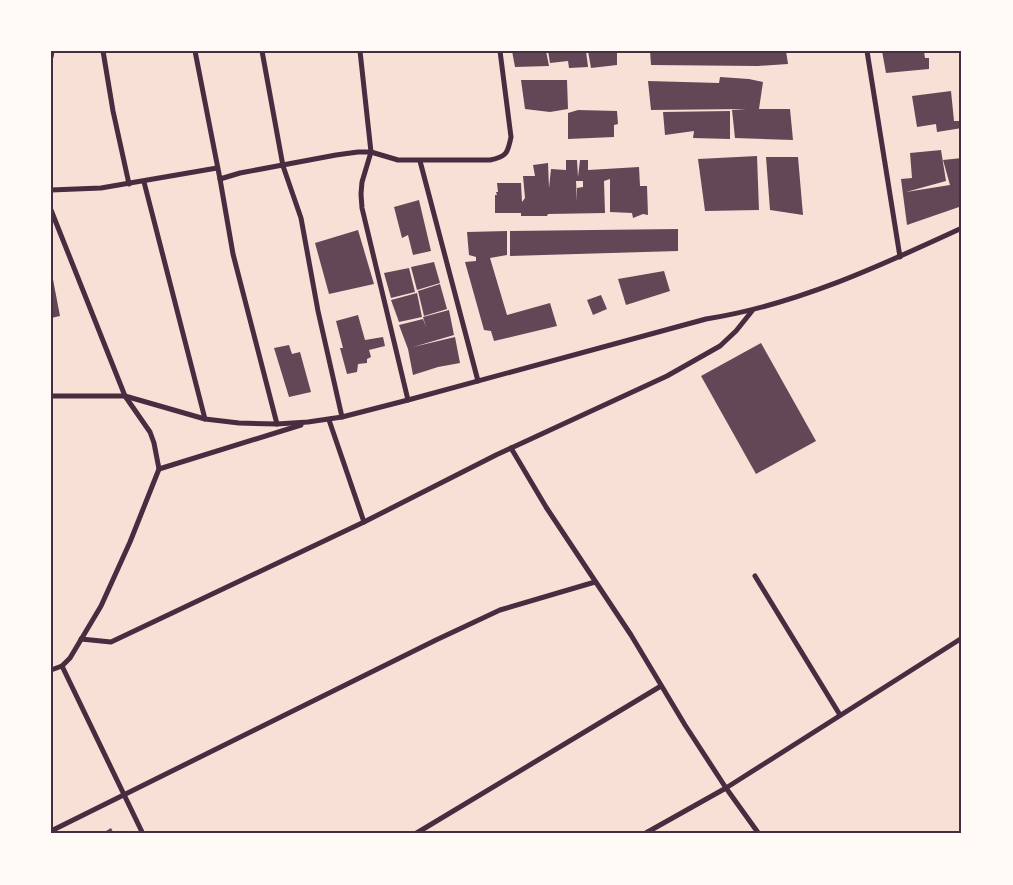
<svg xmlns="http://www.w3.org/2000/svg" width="1013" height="885" font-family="Overpass,sans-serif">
<rect width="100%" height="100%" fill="#f7e1d7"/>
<g fill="#644757" fill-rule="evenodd">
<polygon points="512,51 546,51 549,66 515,67"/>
<polygon points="548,51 586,51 588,67 569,68 568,61 550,63"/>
<polygon points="588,51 617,51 617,65 591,68"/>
<polygon points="650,51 786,51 788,64 758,66 651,65"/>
<polygon points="882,51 924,51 925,58 929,58 929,69 886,73"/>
<polygon points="720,77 749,79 763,82 759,109 790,109 793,140 735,138 732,110 746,109 651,110 648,81 719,83"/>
<polygon points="521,80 567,80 568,109 550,112 525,109"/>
<polygon points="951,91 954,121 962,121 962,128 937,132 936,124 917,127 912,96"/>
<polygon points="578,110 617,111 618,124 614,125 614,137 568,139 568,113"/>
<polygon points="730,111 730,139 693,138 694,131 665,135 663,112"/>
<polygon points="941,150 946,181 906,192 950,185 943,160 962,158 962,206 907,225 901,179 912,178 910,153"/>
<polygon points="757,156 759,210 705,211 698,159"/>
<polygon points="766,157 798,157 803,215 770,210"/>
<path d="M566,160h11l1,17 2,-17h8v10l51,-3 1,19h7l1,29 -5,-1 -10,4 -1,-5 -22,-1v-33l-6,2 1,32 -57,1 -1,2h-26v-3h-26v-18h2l-1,-3h2l-1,-9h24l1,19 3,-4 -2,-22h12l-2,-11 15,-2 1,25 2,-19 15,1zM576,181h7v6l-6,1v14z"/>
<polygon points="419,200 431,251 413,255 408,235 402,238 394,207"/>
<polygon points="678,229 678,251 510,256 510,231"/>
<polygon points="358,230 374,284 329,294 315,243"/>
<polygon points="507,231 507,255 490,258 507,315 550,303 557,326 494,341 491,331 484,330 465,262 476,261 476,257 469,255 467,232"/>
<polygon points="434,262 440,283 417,290 411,267"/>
<polygon points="409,268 415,292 391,298 384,273"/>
<polygon points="51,269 60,316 51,318"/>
<polygon points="664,271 670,291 626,305 618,279"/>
<polygon points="440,284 447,309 424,316 418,291"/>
<polygon points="417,293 422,317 399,322 391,300"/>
<polygon points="601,295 607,309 593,315 587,300"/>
<polygon points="449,310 454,335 413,347 455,337 460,363 438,367 413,375 408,349 399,325 423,319 426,327 423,317"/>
<polygon points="358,315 365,340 383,337 385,346 369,350 371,357 367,359 367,363 358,364 357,372 347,374 340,348 343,348 336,321"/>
<polygon points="761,343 816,441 756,474 701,376"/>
<polygon points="289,345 292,354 300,352 311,392 289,397 274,348"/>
<polygon points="111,828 114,834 101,834"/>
</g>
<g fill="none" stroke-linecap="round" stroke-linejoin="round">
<g stroke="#4a2c40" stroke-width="5">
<polyline points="103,51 113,111 129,184"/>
<polyline points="195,51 220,179 233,254 277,424"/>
<polyline points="262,51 283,166 301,218 318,311 342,417"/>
<polyline points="360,51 371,152 362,182 361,194 362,208 408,400"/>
<polyline points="867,51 900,257"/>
<polyline points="51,57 52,51"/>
<polyline points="420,161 478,381"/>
<path d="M220,179l20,-6 96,-18 22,-3h13l27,8h92c17,-3 18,-8 21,-23l-11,-86"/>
<polyline points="144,182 205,419"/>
<polyline points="51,190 101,188 217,168"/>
<polyline points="51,210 125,396 150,432 154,443 159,469 301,425"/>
<path d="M51,396h74l80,23 34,4 38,1 31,-2 34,-5 66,-17 298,-81c90,-14 174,-53 256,-91"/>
<polyline points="329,420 364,522"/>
<polyline points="511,448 546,507 631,635 685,725 726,788 759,834"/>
<polyline points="755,576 840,715"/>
<polyline points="81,639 111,642 364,522 496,455 667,376 720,346 736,331 752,311"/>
<polyline points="62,666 143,834"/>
<polyline points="51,670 62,666 70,658 101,606 130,542 159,469"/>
<polyline points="51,831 436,640 500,610 595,582"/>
<polyline points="415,834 661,686"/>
<polyline points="644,834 726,788 962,638"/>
</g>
</g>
<rect width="1013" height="885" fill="none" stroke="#fffaf5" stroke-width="105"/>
<rect x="52" y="52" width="908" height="780" fill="none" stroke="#4a2c40" stroke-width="2"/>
</svg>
